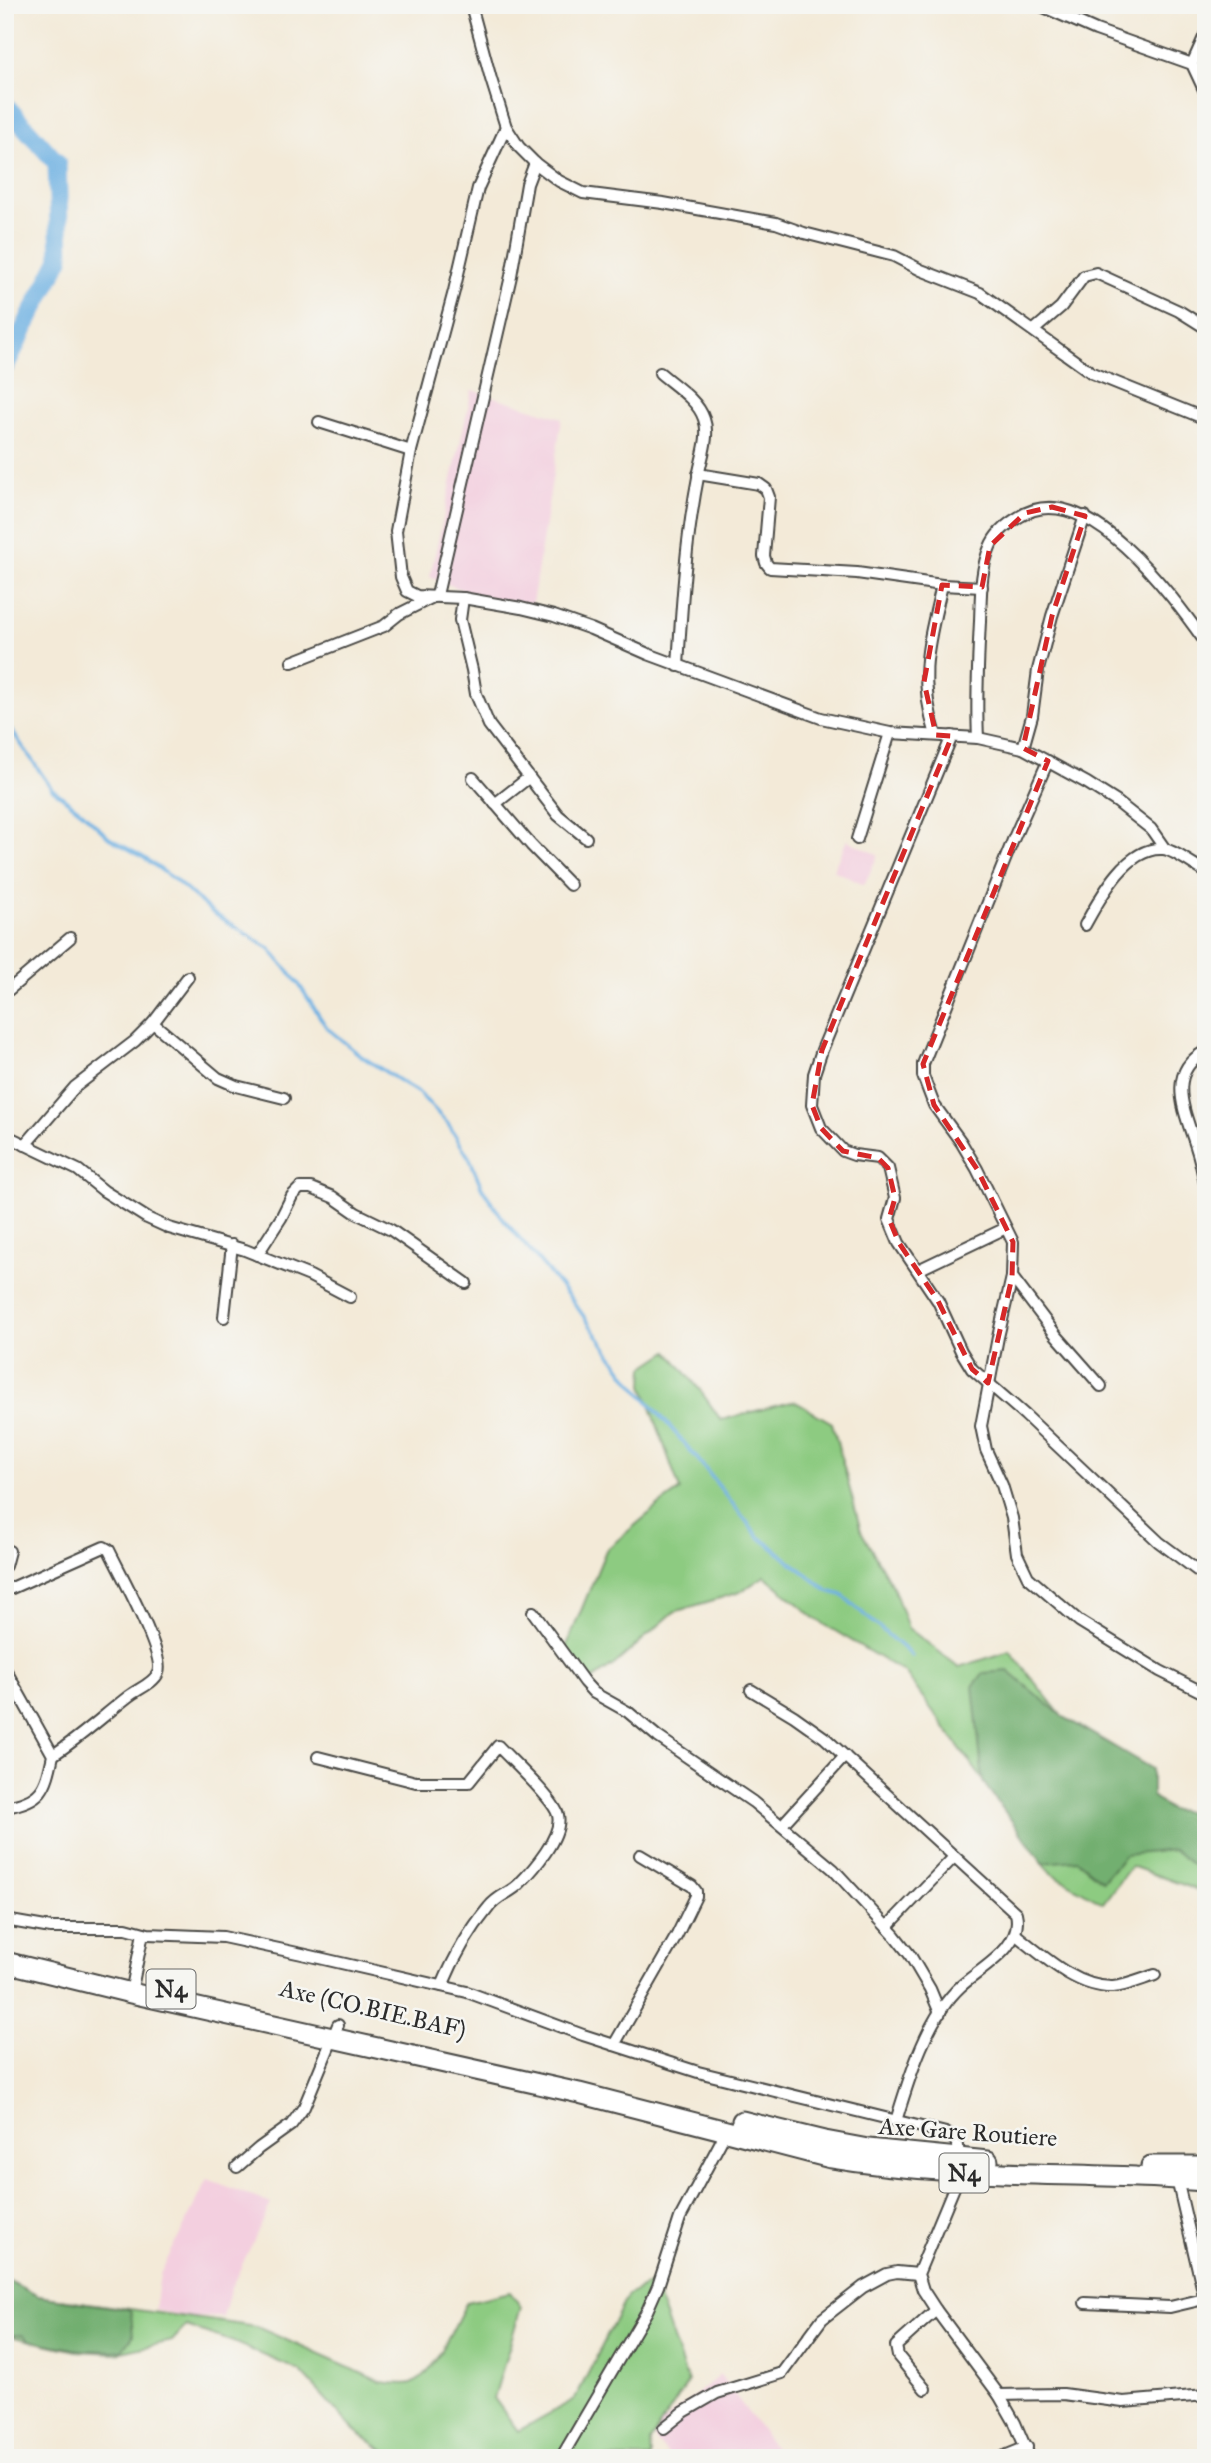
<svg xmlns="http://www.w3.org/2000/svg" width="1211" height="2463" font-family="'IM FELL Great Primer',serif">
<rect width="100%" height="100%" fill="#f6f6f2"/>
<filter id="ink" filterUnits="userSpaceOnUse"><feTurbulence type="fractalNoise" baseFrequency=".0143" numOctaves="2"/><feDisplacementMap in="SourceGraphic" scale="14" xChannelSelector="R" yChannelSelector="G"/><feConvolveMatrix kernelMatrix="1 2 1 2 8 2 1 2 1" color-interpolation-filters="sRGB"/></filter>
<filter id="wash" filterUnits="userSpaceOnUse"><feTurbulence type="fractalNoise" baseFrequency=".00686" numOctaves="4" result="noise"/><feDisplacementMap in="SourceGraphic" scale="28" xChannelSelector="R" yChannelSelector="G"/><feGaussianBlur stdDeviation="1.57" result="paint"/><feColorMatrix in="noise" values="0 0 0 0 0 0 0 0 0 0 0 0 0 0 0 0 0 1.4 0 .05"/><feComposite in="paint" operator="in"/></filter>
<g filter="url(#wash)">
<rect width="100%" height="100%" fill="#f3ead8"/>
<g fill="#f3cfdf">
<polygon points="472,390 562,418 532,604 483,598 430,577"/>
<polygon points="847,840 878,855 864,885 833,870"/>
<polygon points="208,2179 271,2204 230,2290 223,2317 189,2317 155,2310 160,2274"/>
<polygon points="720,2375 782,2458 670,2458 650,2433"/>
</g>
<g fill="#8dcb81" stroke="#5c7b56" stroke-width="2">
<polygon points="668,1351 700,1390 721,1420 794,1401 832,1423 861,1531 893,1587 908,1628 959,1667 1010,1651 1061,1715 1152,1769 1152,1796 1170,1810 1206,1813 1206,1893 1131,1866 1103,1903 1051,1873 905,1673 817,1620 765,1576 740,1592 674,1612 615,1664 586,1684 564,1652 606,1550 659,1505 680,1490 643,1385 644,1367"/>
<path d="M5,2279l33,17 219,31 124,55c10,1 24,4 34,0 19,-8 41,-61 52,-80l43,-10 11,15 -27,91 24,33 57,-32 53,-104 25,-13 35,100 -38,59 1,17h-256l-40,-27 -55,-60 -67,-29 -47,-16 -14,15 -55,12 -41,-2 -71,-16z"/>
</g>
<g fill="#72af6f" stroke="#4e6d4d" stroke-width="2">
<polygon points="1008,1671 1062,1716 1152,1769 1152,1796 1170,1810 1206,1813 1206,1876 1174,1850 1125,1855 1103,1881 1077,1860 1043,1863 983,1782 973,1686 984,1673"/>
<path d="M5,2279l33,17 89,13 4,3 2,24 -11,14c-35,3 -59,-2 -93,-10l-6,-5h-18z"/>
</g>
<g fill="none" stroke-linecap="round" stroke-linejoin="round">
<polyline stroke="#6db0e2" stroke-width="3.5" points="5,726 12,731 52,789 83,813 109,838 143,857 175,880 213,913 269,948 298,983 327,1028 361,1056 420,1094 448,1124 470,1159 482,1188 504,1220 572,1300 628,1378 696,1457 758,1536 828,1591 842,1595 912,1656"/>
<polyline stroke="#6db0e2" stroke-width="19" points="5,105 57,163 60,259 5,366"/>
</g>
</g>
<g filter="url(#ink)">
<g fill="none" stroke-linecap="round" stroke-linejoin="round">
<g stroke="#494845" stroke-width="14">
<g id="street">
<polyline points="471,5 491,79 506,127 519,147 535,163 559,181 583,193 663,203 776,223 804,233 894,256 921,270 980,293 1092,373 1206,419"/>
<polyline points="1039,5 1096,30 1192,64 1206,94"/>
<polyline points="1192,64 1206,33"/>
<polyline points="506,127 478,188 454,291 411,451 396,531 401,577 407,591 417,596 463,598 521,608 554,616 591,629 648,654 821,718 890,733 978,738 1023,748 1087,783 1117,802 1151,829 1165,849"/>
<polyline points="1034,330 1061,307 1084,276 1096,273 1179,311 1206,328"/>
<path d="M660,373c15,13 38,27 44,46 6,16 -2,37 -5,53 -13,65 -17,127 -21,194"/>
<polyline points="319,422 411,451"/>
<polyline points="698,474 759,484 766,489 769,497 764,556 766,563 770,568 857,573 942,585 982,587"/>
<polyline points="463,598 460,620 472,670 476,694 489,725 558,815 586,838"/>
<polyline points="292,662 384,626 399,614 437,595 511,276 527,184 535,163"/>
<path d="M936,735c-19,-58 -7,-93 6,-150"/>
<polyline points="952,736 822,1050 814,1074 812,1105 821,1128 843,1151 854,1155 878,1158 888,1168 895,1198 889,1219 899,1243 938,1301 961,1351 972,1369 1025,1415 1159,1542 1206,1577"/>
<path d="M978,738c-2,-39 0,-78 2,-117 1,-24 0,-51 10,-74 5,-13 17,-23 29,-30 66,-43 154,80 187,126"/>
<polyline points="1023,748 1032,716 1038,670 1052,616 1085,516"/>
<polyline points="1048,761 1013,840 923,1064 923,1076 934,1105 961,1142 977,1169 1013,1242 1012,1277 998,1337 981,1426 986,1450 1002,1485 1012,1518 1017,1554 1028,1577 1079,1621 1160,1671 1206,1694"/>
<polyline points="473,778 531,845 570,885"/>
<polyline points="495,804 528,778"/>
<polyline points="857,839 890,733"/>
<path d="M1085,925c15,-27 42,-79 78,-76 11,1 32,17 43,23"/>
<polyline points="5,993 70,938"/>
<polyline points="153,1023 218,1078 236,1086 284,1098"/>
<path d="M1206,1051c-43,22 -19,65 -9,99 4,12 6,25 9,38"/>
<polyline points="5,1135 78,1170 104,1191 147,1218 169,1228 245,1250 310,1276 350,1297"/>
<polyline points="25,1145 75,1087 135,1041 153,1023 188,977"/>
<polyline points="257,1255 281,1218 292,1196 300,1188 311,1188 333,1197 356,1213 391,1230 466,1283"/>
<polyline points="918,1270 1006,1228"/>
<polyline points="1012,1277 1056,1335 1101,1386"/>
<polyline points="224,1317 232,1245"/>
<polyline points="5,1566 9,1551"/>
<path d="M5,1591l99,-44 5,3c10,21 57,105 49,123 -4,10 -20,16 -29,23 -26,20 -48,41 -76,59"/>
<polyline points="533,1612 584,1682 594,1693 628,1712 658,1737 753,1802 833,1869 895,1936 910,1955 930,1989 940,2013"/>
<path d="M5,1669l48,86c-7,34 -11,46 -48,52"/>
<path d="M751,1690l43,26 31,22 191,175c8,34 -34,54 -55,73 -34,31 -52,92 -65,135"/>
<path d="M318,1757l98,25h53l29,-36c13,14 56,53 60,69 5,21 -25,55 -39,69 -9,9 -22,12 -30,23 -20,24 -35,50 -47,79"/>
<polyline points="782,1825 845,1756"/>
<polyline points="5,1920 51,1928 126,1928 148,1934 223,1937 302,1954 467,1992 583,2035 698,2072 946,2133 955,2140 958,2146 960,2173 918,2274 923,2290 936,2310 999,2395 1015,2423 1030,2458"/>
<polyline points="887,1927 954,1857"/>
<path d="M1015,1934c27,21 61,54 98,53 13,-1 29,-8 42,-12"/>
<polyline points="131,1993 143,1933"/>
<polyline points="614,2045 677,1935 696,1896 696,1891 692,1886 640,1855"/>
<polyline points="237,2167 259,2148 291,2125 304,2107 338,2025"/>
<polyline points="1176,2175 1206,2304"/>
<polyline points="1085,2303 1170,2307 1204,2299"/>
<polyline points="925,2389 898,2356 896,2346 936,2310"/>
<polyline points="999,2395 1063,2394 1123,2402 1206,2395"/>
<polyline points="664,2428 684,2412 717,2393 782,2373 822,2319 863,2287 887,2274 897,2272 918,2274"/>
<polyline points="561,2458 647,2311 658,2286 680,2218 727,2130"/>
<polyline points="1000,2458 1027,2447"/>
</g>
</g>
<g stroke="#494845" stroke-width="23">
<g id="highway">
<path d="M5,1962l126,31 448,100 252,65c101,17 202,15 305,19 23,0 46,3 70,4"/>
<polyline points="742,2121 825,2141 868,2149 988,2161"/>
<polyline points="1151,2166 1206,2166"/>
</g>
</g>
<use href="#street" stroke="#fff" stroke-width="10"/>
<use href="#highway" stroke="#fff" stroke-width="19"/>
</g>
</g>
<path fill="none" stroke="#d62828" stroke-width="5" stroke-dasharray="14 9" stroke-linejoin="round" d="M1052,507l33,9 -33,100 -29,132 25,13 -125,303 11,41 43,64 36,73 -1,35 -24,106 -16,-14 -34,-68 -39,-58 -10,-24 6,-21 -7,-30 -10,-10 -35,-7 -22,-23 -9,-23 10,-55 130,-314 -16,-1 -12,-53 18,-97 40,2 8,-41 35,-33z"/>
<g text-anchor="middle" stroke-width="5" stroke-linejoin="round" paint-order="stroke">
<g fill="#f6f6f2" stroke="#686867" stroke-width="2">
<rect x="146.5" y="1969.5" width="49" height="39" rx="5"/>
<rect x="939.5" y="2153.5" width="49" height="39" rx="5"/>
</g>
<g font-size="23" font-weight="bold" fill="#2b2b2b">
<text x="171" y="1997">N4</text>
<text x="964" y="2181">N4</text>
</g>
<g font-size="24" fill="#2b2b2b" stroke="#f6f6f2">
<text transform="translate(373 2009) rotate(13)" y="8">Axe (CO.BIE.BAF)</text>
<text transform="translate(968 2132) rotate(4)" y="8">Axe Gare Routiere</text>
</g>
</g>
<rect width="1211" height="2463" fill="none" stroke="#f6f6f2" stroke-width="28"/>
</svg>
